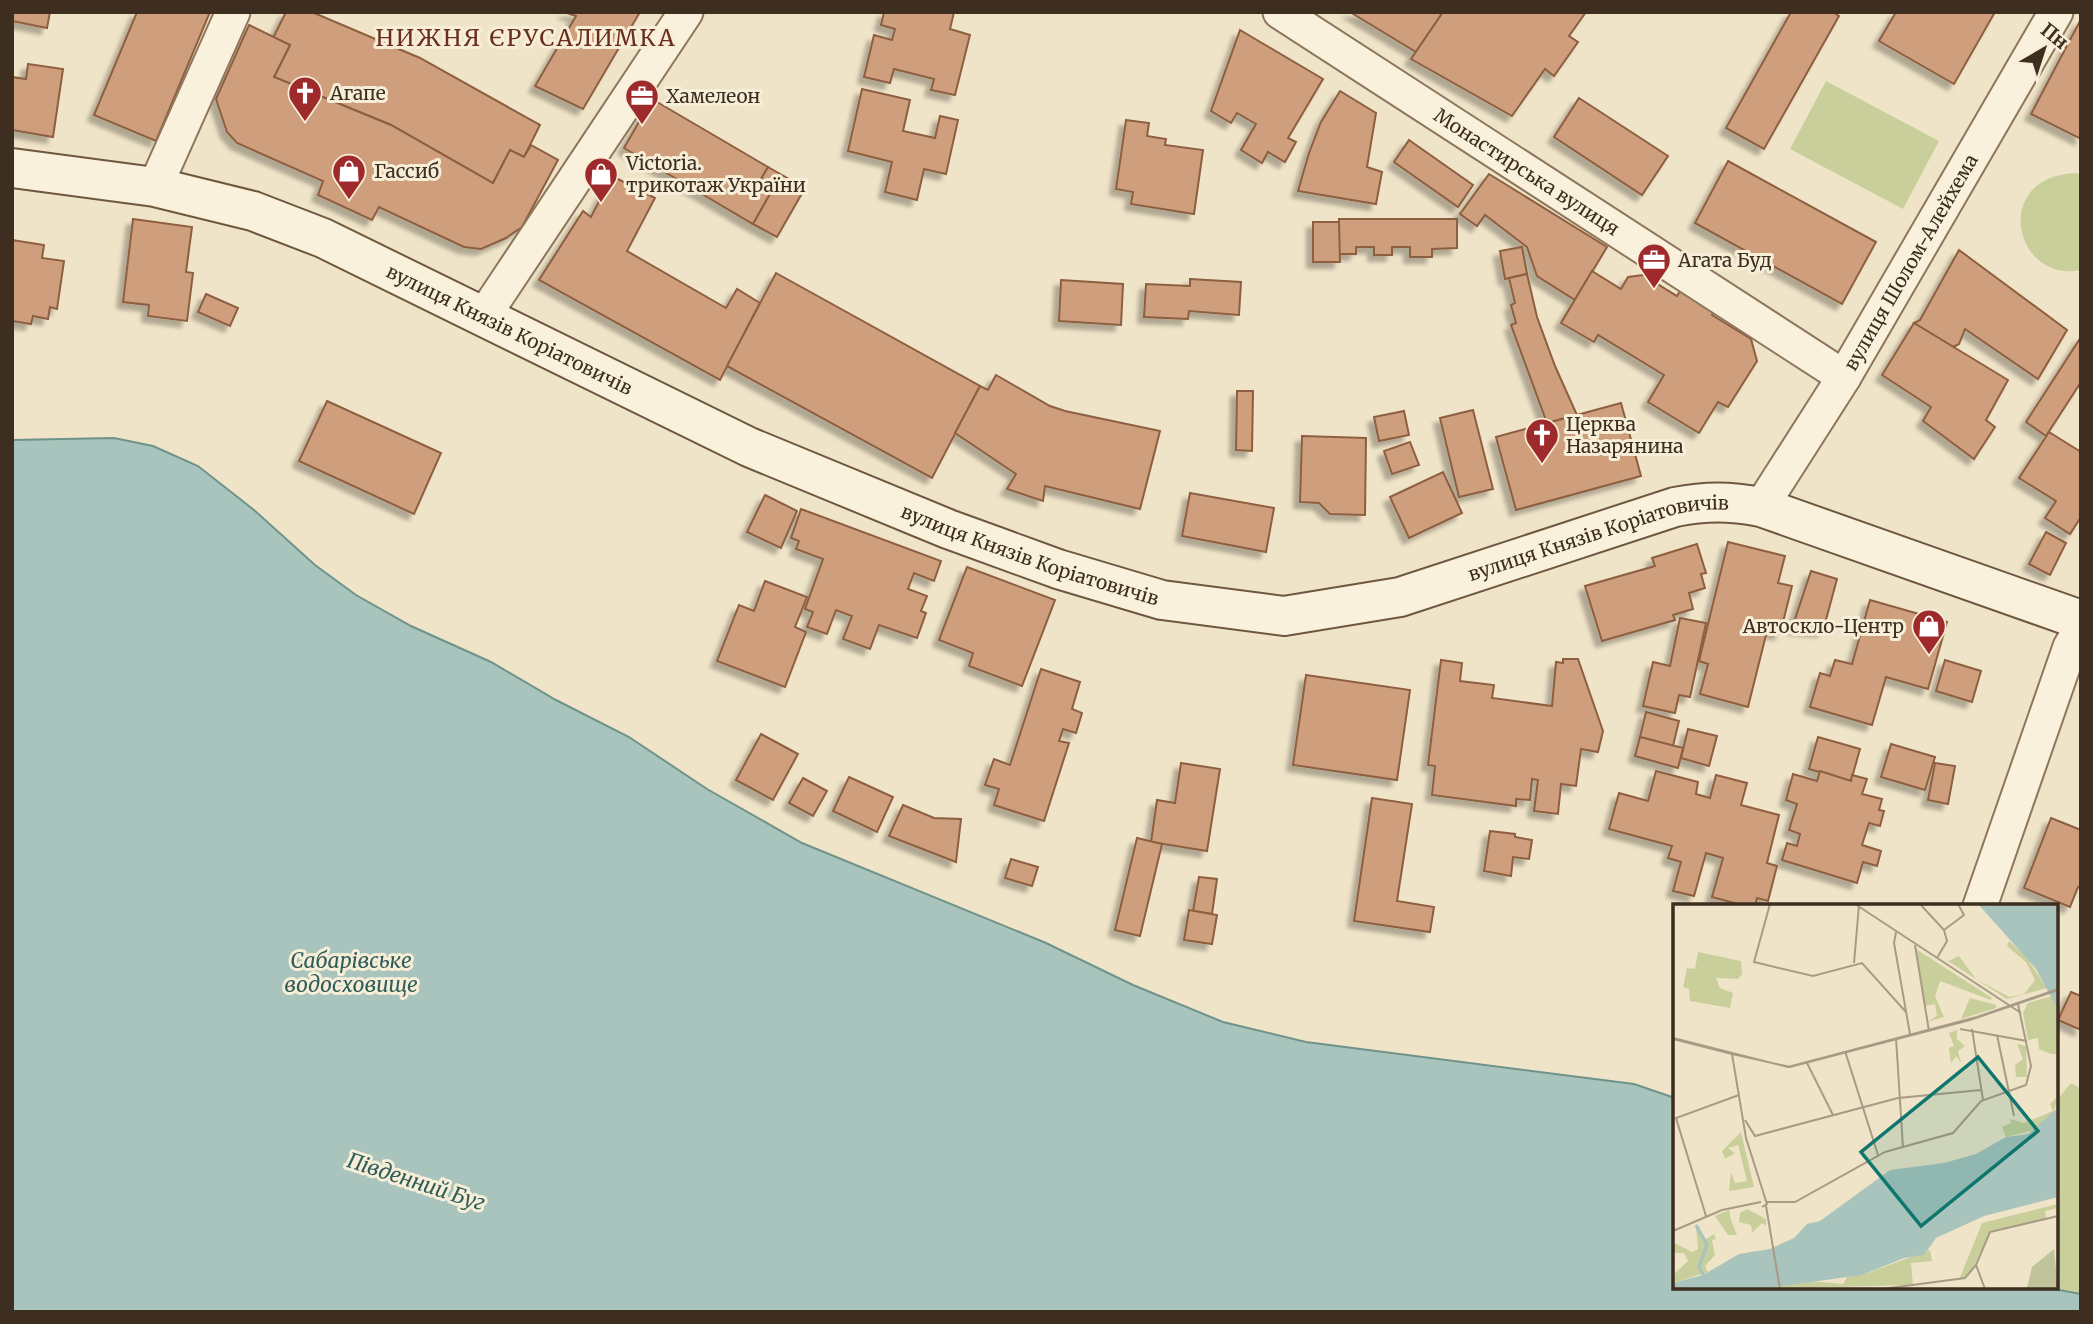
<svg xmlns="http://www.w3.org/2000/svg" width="2093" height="1324" font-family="Merriweather,serif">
<defs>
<filter id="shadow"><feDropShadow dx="-6" dy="6" stdDeviation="2" flood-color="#0004"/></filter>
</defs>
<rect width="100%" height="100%" fill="#f0e4c8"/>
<g fill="#c9cf9b">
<polygon points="1826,81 1939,141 1903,209 1790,149"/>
<path d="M2076,173l5,2v95c-67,14 -91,-94 -5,-97z"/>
<polygon points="2071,1083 2081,1089 2081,1294 2042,1287 2056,1287 2056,1101"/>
</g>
<polygon fill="#a9c4bc" stroke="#6f938a" stroke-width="2" points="114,438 153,446 198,466 254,510 315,565 356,595 411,626 491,662 556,700 629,737 707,789 802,843 1046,943 1133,985 1223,1022 1306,1042 1634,1084 1675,1098 1675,1287 2043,1287 2081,1294 2081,1312 12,1312 12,440"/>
<g fill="#cf9f7d" stroke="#8d5f41" stroke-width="2" filter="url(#shadow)">
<polygon points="12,12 50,12 47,28 12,21"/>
<polygon points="137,12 210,12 156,141 94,115"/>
<polygon points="286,12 312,12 420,58 540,125 524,157 510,150 493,183 391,125 274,77 290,45 273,38"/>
<polygon points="564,12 640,12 583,109 535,86 576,16"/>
<polygon points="884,12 954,12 950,29 970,35 955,95 931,90 934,79 894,69 890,83 864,77 874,35 892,40 895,29 881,25"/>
<polygon points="1350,12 1443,12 1416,52"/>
<polygon points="1443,12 1586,12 1569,36 1578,42 1554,76 1545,69 1512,116 1411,59"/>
<polygon points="1791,12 1833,12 1839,16 1764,149 1726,128"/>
<polygon points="1896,12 1995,12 1954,84 1879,41"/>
<polygon points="2081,19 2081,139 2031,114"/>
<polygon points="249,25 290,45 274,77 391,125 493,183 510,150 524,157 531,145 558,160 522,227 506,238 481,249 464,247 379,207 372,220 318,195 323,181 237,143 227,132 216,99"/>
<polygon points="1240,30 1323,79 1288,138 1296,142 1285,162 1268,152 1262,163 1241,150 1256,124 1237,113 1231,123 1211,111"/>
<polygon points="28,64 63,69 53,137 12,130 12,77 26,79"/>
<polygon points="862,89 910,100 903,131 935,138 940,116 958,120 946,174 924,169 917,200 885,192 892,162 848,151"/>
<polygon points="1340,91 1376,113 1367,167 1382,172 1376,204 1298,191 1309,153 1321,122"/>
<polygon points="1579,98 1668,156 1642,195 1554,137"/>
<polygon points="652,99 768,167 761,179 774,187 753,224 624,148"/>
<polygon points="1126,120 1149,123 1147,136 1166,139 1165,145 1203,150 1194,214 1131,204 1133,192 1116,189"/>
<polygon points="1409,140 1473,185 1458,207 1394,162"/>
<polygon points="1728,161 1876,242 1842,304 1695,223"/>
<polygon points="768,167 805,188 777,237 753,224 774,187 761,179"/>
<polygon points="1489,174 1607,247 1575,300 1537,276 1527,247 1485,215 1477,226 1460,214"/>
<polygon points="612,176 655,198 627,251 726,308 737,289 760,303 720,380 539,280 583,211 591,217"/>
<polygon points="133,219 192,227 186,272 193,273 187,321 148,316 149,305 123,302"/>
<polygon points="1339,219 1457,219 1457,248 1432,249 1432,257 1410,257 1410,247 1392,247 1392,255 1374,255 1374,247 1356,247 1356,254 1339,254"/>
<polygon points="1313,222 1339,222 1340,262 1313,262"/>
<polygon points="12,240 44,245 42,258 64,261 57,309 50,307 48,319 33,316 31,324 12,321"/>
<polygon points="1522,247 1527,274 1505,279 1500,251"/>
<polygon points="1959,250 2067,330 2038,379 1965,329 1959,344 1953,347 1914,323 1920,320"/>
<polygon points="1592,271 1621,289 1628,277 1643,275 1677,296 1680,291 1714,312 1712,315 1751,339 1757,361 1728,407 1718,402 1699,433 1648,402 1664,375 1598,335 1594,342 1561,323"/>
<polygon points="776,273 980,386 932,478 727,366"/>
<polygon points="1527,274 1537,317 1555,366 1577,415 1547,423 1511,325 1516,323 1511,305 1515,303 1509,278"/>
<polygon points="1190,279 1241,282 1239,315 1189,311 1188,319 1144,317 1146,284 1190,286"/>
<polygon points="1061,280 1123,284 1121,325 1059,321"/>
<polygon points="206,294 238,308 230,326 198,312"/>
<polygon points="1914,323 2008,380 1986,420 1995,427 1974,459 1923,421 1931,407 1882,375"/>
<polygon points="2081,337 2081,382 2046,436 2026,422"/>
<polygon points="996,375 1050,406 1065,411 1160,431 1140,509 1045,486 1043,501 1007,489 1016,474 955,433 980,386 988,390"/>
<polygon points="1237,391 1253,391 1252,451 1236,450"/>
<polygon points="327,401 441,453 414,514 299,461"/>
<polygon points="1621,403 1641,476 1516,510 1496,437"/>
<polygon points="1473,410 1493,489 1459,497 1440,418"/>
<polygon points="1404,411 1409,435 1379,441 1374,417"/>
<polygon points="2049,432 2081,452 2081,517 2070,534 2045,518 2056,501 2019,478"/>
<polygon points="1302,436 1366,438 1365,515 1330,514 1319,503 1300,502"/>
<polygon points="1410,442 1419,465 1392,474 1384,451"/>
<polygon points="1443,472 1462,513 1409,538 1390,497"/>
<polygon points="1190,493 1274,508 1266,552 1182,536"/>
<polygon points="765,495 797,511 781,548 747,532"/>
<polygon points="801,509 941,561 934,581 914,573 908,589 927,596 921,611 926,613 917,638 879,625 870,649 843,639 852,616 836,610 827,634 807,627 813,612 805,609 823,559 796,549 799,541 791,538"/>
<polygon points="2046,532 2066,543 2050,575 2029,564"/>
<polygon points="1728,542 1785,556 1778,583 1792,586 1780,634 1767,631 1748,707 1700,694 1708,664 1699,661"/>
<polygon points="1697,544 1706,573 1701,574 1705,588 1689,593 1693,609 1673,615 1675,620 1602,641 1585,586 1655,566 1652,558"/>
<polygon points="967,567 1055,600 1022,686 969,666 973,653 939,640"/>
<polygon points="1811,571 1837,579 1823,631 1792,628"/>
<polygon points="765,581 807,597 795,627 806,632 785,687 717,661 739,605 754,611"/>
<polygon points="1870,600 1947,622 1928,689 1886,677 1872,725 1810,707 1820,673 1830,676 1835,660 1852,664"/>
<polygon points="1680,618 1706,623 1690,697 1679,695 1675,713 1643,706 1653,662 1670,666"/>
<polygon points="1563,659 1578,659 1603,731 1598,752 1581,749 1576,786 1561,784 1558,814 1534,811 1538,780 1532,779 1530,800 1516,799 1516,806 1432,795 1435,766 1428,765 1441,660 1462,663 1460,681 1494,685 1492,698 1552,706 1556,662 1563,663"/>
<polygon points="1945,660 1981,671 1972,702 1936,691"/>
<polygon points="1041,669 1080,682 1072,709 1082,713 1076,733 1063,729 1059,741 1069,743 1044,821 994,805 999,789 985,785 994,759 1010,765"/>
<polygon points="1306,675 1410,690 1397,780 1293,765"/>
<polygon points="1646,712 1679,721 1673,746 1640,737"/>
<polygon points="1688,729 1717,736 1709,766 1681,758"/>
<polygon points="761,734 798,754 773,800 736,780"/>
<polygon points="1640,737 1683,748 1678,768 1635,756"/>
<polygon points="1818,737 1860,749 1851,781 1809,769"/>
<polygon points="1891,744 1935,757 1925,790 1881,777"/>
<polygon points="1181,763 1220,769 1207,851 1151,842 1157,800 1175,803"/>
<polygon points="1935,763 1955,766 1948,804 1928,800"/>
<polygon points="1656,771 1698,782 1696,794 1710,798 1716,775 1747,783 1741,805 1779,815 1767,863 1777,866 1768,901 1757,898 1755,906 1745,906 1712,897 1723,858 1706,853 1694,896 1673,891 1681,862 1668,858 1672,846 1609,829 1619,793 1648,801"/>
<polygon points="1820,771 1851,781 1852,775 1867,779 1862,794 1882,799 1879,810 1884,811 1880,826 1869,823 1862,845 1881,851 1877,866 1863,862 1857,883 1782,860 1787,843 1797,846 1800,834 1789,830 1797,804 1786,800 1793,774 1817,781"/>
<polygon points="849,777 893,797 877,832 833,811"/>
<polygon points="803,778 827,791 813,816 789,803"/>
<polygon points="1372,798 1412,804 1397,901 1434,907 1430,932 1354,921"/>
<polygon points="903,805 934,818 961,819 956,862 889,836"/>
<polygon points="2051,818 2081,830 2081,888 2078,887 2070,907 2024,888"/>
<polygon points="1490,831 1515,834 1515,837 1532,840 1529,859 1513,857 1511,876 1484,871"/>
<polygon points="1137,838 1162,844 1140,936 1115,930"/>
<polygon points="1011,859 1038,867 1032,886 1005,878"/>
<polygon points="1199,877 1217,879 1212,914 1193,911"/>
<polygon points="1189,910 1217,915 1212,944 1184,940"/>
<polygon points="2071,992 2081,996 2081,1030 2058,1020"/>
</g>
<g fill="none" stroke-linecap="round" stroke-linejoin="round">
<g stroke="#8d765c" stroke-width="37">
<g id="street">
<path id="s1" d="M1280,12l564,365"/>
<polyline points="155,187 233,12"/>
<polyline points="483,317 686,12"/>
<path id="s2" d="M1761,507l83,-130 212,-365"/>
<polyline points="1980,906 2070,647 2081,628"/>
</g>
</g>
<g stroke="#6f573f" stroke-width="42">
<g id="secondary">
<path id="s3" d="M12,168l143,19 98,24 70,27 426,209 199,82 110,40 104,31 122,16 116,-19 275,-90c31,-6 54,-6 86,0l320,113"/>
</g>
</g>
<use href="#street" stroke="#faf1dc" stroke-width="33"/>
<use href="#secondary" stroke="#faf1dc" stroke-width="38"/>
</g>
<defs>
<g id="church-pin" transform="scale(1.75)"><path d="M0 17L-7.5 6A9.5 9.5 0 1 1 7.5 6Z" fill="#9e2a2b" stroke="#f7eed8"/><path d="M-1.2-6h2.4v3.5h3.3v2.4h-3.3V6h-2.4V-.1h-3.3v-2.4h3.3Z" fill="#fff"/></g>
<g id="office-pin" transform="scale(1.75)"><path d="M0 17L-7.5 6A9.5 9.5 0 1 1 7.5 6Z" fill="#9e2a2b" stroke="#f7eed8"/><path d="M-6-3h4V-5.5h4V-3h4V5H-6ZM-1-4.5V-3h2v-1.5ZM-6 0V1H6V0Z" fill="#fff"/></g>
<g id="shop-pin" transform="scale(1.75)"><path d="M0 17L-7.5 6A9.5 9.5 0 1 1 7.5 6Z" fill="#9e2a2b" stroke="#f7eed8"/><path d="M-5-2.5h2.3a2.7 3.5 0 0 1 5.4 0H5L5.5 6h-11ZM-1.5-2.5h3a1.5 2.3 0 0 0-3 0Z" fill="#fff"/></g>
</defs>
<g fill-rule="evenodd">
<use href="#church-pin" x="305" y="93"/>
<use href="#office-pin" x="642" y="96"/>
<use href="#shop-pin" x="349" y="171"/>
<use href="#shop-pin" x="601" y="174"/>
<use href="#office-pin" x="1654" y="260"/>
<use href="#church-pin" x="1542" y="435"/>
<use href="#shop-pin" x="1929" y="626"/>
</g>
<g text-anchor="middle" stroke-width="6" stroke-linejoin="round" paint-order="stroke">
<g font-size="19" fill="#3d2e20" stroke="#f7eed8" text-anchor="start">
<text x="330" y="100">Агапе</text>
<text x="666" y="103">Хамелеон</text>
<text x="626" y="170">Victoria.<tspan x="626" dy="22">трикотаж України</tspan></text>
<text x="374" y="178">Гассиб</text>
<text x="1678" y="267">Агата Буд</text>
<text x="1566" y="431">Церква<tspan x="1566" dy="22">Назарянина</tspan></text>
<text x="1904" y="633" text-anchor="end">Автоскло-Центр</text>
</g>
<g font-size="19" fill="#3d2e20" stroke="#f7eed8">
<text dy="7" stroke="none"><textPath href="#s1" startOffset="294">Монастирська вулиця</textPath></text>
<text dy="7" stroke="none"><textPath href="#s2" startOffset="287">вулиця Шолом-Алейхема</textPath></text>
<text dy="7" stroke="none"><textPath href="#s3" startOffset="528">вулиця Князів Коріатовичів</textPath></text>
<text dy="7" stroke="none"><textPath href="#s3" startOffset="1684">вулиця Князів Коріатовичів</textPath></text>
<text dy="7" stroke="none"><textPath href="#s3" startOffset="1096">вулиця Князів Коріатовичів</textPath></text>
</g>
<g font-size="21" font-style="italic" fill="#2f5d5a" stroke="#f7eed8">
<text x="351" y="968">Сабарівське<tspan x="351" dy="24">водосховище</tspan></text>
<text transform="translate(416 1182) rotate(18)" y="7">Південний Буг</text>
</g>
<g font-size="23" letter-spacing="2" fill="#6b2e1e" stroke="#f7eed8">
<text x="526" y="46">НИЖНЯ ЄРУСАЛИМКА</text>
</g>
</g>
<g transform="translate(1673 904)">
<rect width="385" height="385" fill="#f0e4c8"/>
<path d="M336,37l16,15 22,32 -40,11 -59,-38 11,-5 17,23 33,18 15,-3 11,-14 -9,-18 -19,-16zM243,45l76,49 -1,2 -51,-19 -5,15 9,21 -17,5 10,-6 -2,-12 -10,2zM25,48l43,9 1,13 -4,5 -22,-1 4,10 13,5 -3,15 -40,-7 -1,-12 -6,-2 4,-19 8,1zM379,92l6,14v44h-7l-12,-5 -1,-11 -10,2 -5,-27 5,-10zM297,94l26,7v3l-35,11zM284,126v9l8,7 -7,5 3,12 -5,-7 -5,7 -2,-15 5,-2 -5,-13zM344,140l9,2 1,31h-11l-1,-12 8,-6zM385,192l-5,20 -15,13 -32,8 -4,-10 9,-4 -1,-4 14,4 29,-12 -3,-7zM68,228l13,55 -25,4 2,-19 4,11 12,-2 -9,-36 -10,3 7,5 -10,6 -3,-8zM385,300v4l-13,3 1,7 -56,14 -20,42 -11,6 23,-57zM74,305l19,10v7l-4,-3 -10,10 -1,-8 -12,-3 1,-9zM56,306l2,10 6,15h-9l-13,-19zM23,323l7,14 11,-7 2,5 -4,1 3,15 -10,11 3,6 -35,11v-8l15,-14 -4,-8h-10l-1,-11 19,10 6,-3zM257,346l2,11 -21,2 2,22 -153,4 40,-9 43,4 6,-10 13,1z" fill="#c9cf9b"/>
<path d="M381,345l4,40h-60l29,-1 5,-21z" fill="#bfc49a"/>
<path d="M305,0h80v106l-22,-41zM385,204v89l-74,19 -48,22 -12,17 -20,3 -42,17 -102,14h-87v-6l30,-8 36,-21 31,-5 24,-11 13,-14 13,-3 70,-51 54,-7 32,-9 30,-17 22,-3z" fill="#a9c4bc"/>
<path fill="none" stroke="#a9c4bc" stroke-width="3.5" d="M23,321l11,20 -8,22 5,9"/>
<path fill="none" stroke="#a89b85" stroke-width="2" d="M97,0l-16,58 59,14 49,-13 44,49M182,0l166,109M247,0l24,26 3,11 -10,17M271,26l20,-15 -6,-11M223,28l-2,11 16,91M242,41l14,86M181,59l5,-58M287,125l67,12M299,125l11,71M324,131l17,81M0,134l115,29 189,-50 81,-28M223,134l7,110M0,135l59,15 14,84 21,66 -5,3M172,147l33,104M59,150l58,13 180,-47 88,-30M134,159l26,52M72,216l10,16 143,-38 83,-8M93,298h29l90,-50 68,-19 28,-32 45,-16 5,-19 -13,-62M93,302l14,83M33,312l-30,-98 63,-23M0,327l49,-21 39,-8M303,361l9,24M107,385h29M209,385l83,-11 11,-13 14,-33 68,-16"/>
<path fill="#0f766e" fill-opacity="0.15" stroke="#0f766e" stroke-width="3.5" d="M305,153l60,74 -117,95 -60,-74z"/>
<rect width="385" height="385" fill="none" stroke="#3d2e20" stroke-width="3.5"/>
</g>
<rect width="2093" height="1324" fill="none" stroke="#3d2e20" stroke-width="28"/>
<g transform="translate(2044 49) rotate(39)" stroke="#f7eed8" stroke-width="5" paint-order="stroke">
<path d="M0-5L12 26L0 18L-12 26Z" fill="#3d2e20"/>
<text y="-10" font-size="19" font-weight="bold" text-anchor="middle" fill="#3d2e20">Пн</text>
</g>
</svg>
